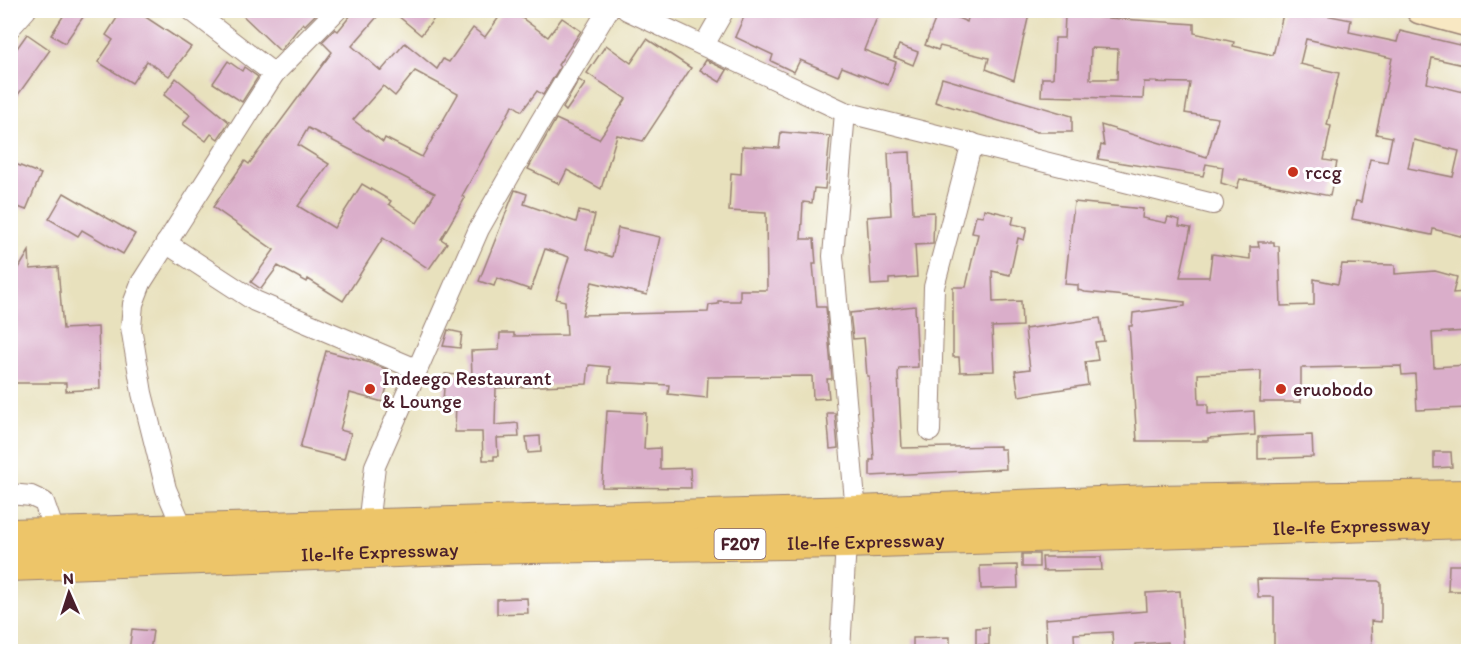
<svg xmlns="http://www.w3.org/2000/svg" width="1479" height="662" font-family="Itim,sans-serif">
<rect width="100%" height="100%" fill="#fff"/>
<filter id="ink" filterUnits="userSpaceOnUse"><feTurbulence type="fractalNoise" baseFrequency=".0167" numOctaves="2"/><feDisplacementMap in="SourceGraphic" scale="12" xChannelSelector="R" yChannelSelector="G"/><feConvolveMatrix kernelMatrix="1 2 1 2 8 2 1 2 1" color-interpolation-filters="sRGB"/></filter>
<filter id="wash" filterUnits="userSpaceOnUse"><feTurbulence type="fractalNoise" baseFrequency=".008" numOctaves="4" result="noise"/><feDisplacementMap in="SourceGraphic" scale="24" xChannelSelector="R" yChannelSelector="G"/><feGaussianBlur stdDeviation="1.35" result="paint"/><feColorMatrix in="noise" values="0 0 0 0 0 0 0 0 0 0 0 0 0 0 0 0 0 1.4 0 .05"/><feComposite in="paint" operator="in"/></filter>
<g filter="url(#wash)">
<rect width="100%" height="100%" fill="#e8e1bd"/>
<g id="blocks">
<g fill="#daaeca" fill-rule="evenodd">
<polygon points="67,10 88,10 65,43 51,35"/>
<polygon points="122,10 135,10 191,47 169,76 147,61 132,83 98,62 113,40 106,35"/>
<polygon points="237,10 317,10 318,12 305,25 303,23 280,51"/>
<path d="M355,10h28l-31,36 29,25 24,-28 32,26 6,-10 6,3 24,-34 12,9 19,-27h24l-6,8 26,19 14,-19 19,13 -23,34 2,2 -17,28 -6,-4 -15,20 -9,-6 -51,91 3,2 -24,41 6,4 -18,26 -46,-31 -40,63 -35,-22 -1,3 -29,-16 -17,23 -10,-7 23,-32 -61,-43 32,-46 4,3 83,-112 -10,-10 13,-13 3,2zM415,71l43,23 -36,63 -37,-19 -2,4 -30,-22 30,-34 12,10zM308,128l127,65 -18,30 -28,-19 2,-3 -29,-17 -28,44 -36,-22 31,-42 -31,-19z"/>
<polygon points="391,10 441,10 421,35"/>
<polygon points="747,10 880,10 864,50 896,62 888,85 842,67 838,76 800,60 794,72 771,61 773,55 735,37"/>
<polygon points="939,10 967,22 970,10 1030,10 1014,80 986,69 989,58 940,46 938,50 925,45"/>
<path d="M1284,10h32l-1,3 36,7 -2,12 48,10 3,-11 68,16v19l-36,-8 -5,25 41,10v145l-35,-9 -1,6 -80,-16 4,-18 5,1 9,-43 17,3 5,-25 -16,-3 16,-76 -86,-19 -6,25 39,9 -12,52 4,1 -7,34 13,2 -7,34 -90,-17 -3,9 -16,-5 2,-16 -17,-3 -3,12 -105,-17 3,-14 3,1 -3,-21 106,32 11,-39 -33,-5 5,-30 -46,-1 -1,17 -102,-3 1,-18h11l2,-40h9l1,-23 129,9v9l40,9 -1,4 40,9zM1091,48l27,1 -1,30h-27zM1414,140l45,11 -6,26 -45,-9z"/>
<polygon points="27,34 50,50 10,106 10,58"/>
<polygon points="647,39 691,68 643,141 617,135 601,189 567,170 560,184 528,169 556,119 599,139 626,99 587,73 606,45 631,63"/>
<polygon points="899,45 918,52 913,65 894,57"/>
<polygon points="706,60 727,70 720,82 700,70"/>
<polygon points="228,61 242,71 244,67 258,77 242,102 213,83"/>
<polygon points="176,78 229,122 218,139 211,134 206,141 183,124 190,115 164,95"/>
<polygon points="942,78 1072,116 1072,132 1037,132 935,102"/>
<polygon points="579,80 585,84 566,111 563,108"/>
<polygon points="781,132 830,136 825,189 814,188 812,203 803,202 801,239 814,239 816,264 813,264 817,307 826,307 832,379 827,379 829,398 813,399 812,376 708,377 707,398 668,394 669,385 609,382 610,367 589,365 587,384 496,388 495,425 518,423 519,437 497,438 498,456 494,456 494,460 483,460 482,432 455,432 456,401 443,401 445,374 472,376 471,351 499,350 500,333 514,333 514,336 567,335 565,301 556,299 569,257 545,249 531,290 497,278 494,286 479,281 515,190 527,194 524,204 576,222 579,211 595,215 586,249 612,257 618,228 660,237 647,295 592,282 582,315 708,312 709,305 718,304 718,301 740,301 740,290 767,290 766,213 729,211 731,173 741,174 742,146 779,148"/>
<polygon points="910,152 913,213 934,212 933,244 915,245 917,277 889,279 889,284 871,285 867,217 891,215 888,153"/>
<polygon points="10,162 41,174 26,210 10,204"/>
<polygon points="64,193 135,234 123,254 82,230 78,236 49,219"/>
<polygon points="1074,202 1143,209 1142,218 1166,223 1168,217 1180,220 1179,226 1191,228 1180,277 1209,277 1212,254 1250,259 1250,247 1259,247 1258,242 1274,242 1274,246 1279,246 1281,306 1314,305 1314,279 1338,284 1342,264 1395,265 1395,274 1435,271 1457,277 1453,293 1465,292 1468,331 1432,333 1434,367 1468,365 1468,408 1417,410 1415,374 1402,375 1401,366 1301,368 1301,402 1260,402 1261,371 1198,374 1199,404 1208,404 1208,414 1254,411 1255,435 1208,438 1208,441 1137,441 1129,326 1132,326 1133,313 1185,306 1185,302 1085,292 1078,290 1078,285 1065,284"/>
<polygon points="984,209 1014,216 1012,224 1027,227 1024,240 1018,238 1010,275 992,271 993,302 1021,301 1022,326 992,327 994,371 960,372 959,357 953,357 953,287 966,287 978,234 972,233 976,215 983,216"/>
<polygon points="29,251 30,269 58,267 63,329 98,327 100,389 66,391 66,383 10,383 10,283"/>
<polygon points="915,306 918,367 899,368 898,374 902,448 1000,446 1000,449 1005,449 1006,469 870,476 870,460 874,460 869,376 867,376 864,338 853,339 850,313"/>
<polygon points="1100,318 1104,341 1095,342 1098,360 1085,362 1088,385 1019,396 1015,371 1030,369 1025,329"/>
<polygon points="448,330 462,333 460,348 443,346"/>
<polygon points="326,351 367,362 391,371 383,402 350,393 340,430 351,433 344,459 300,448"/>
<polygon points="607,411 646,413 644,449 660,448 660,469 690,468 691,488 602,487"/>
<polygon points="827,413 835,413 838,448 830,449"/>
<polygon points="1312,435 1313,457 1258,459 1258,437"/>
<polygon points="540,436 541,452 528,453 526,437"/>
<polygon points="1434,452 1451,452 1452,467 1434,468"/>
<rect x="1022" y="554" width="17" height="13"/>
<polygon points="1042,557 1101,557 1102,570 1043,571"/>
<polygon points="1017,565 1018,588 981,589 980,566"/>
<polygon points="1449,565 1467,565 1467,591 1448,591"/>
<polygon points="1257,579 1378,581 1381,583 1381,622 1371,621 1372,651 1274,651 1274,597 1258,597"/>
<polygon points="1180,591 1184,651 1169,651 1168,642 1135,644 1135,648 1113,649 1112,632 1074,634 1075,651 1047,651 1045,619 1147,611 1146,593"/>
<polygon points="527,598 528,613 497,614 497,599"/>
<polygon points="989,627 989,645 976,645 976,628"/>
<polygon points="132,629 153,631 150,651 129,651"/>
<polygon points="950,637 950,651 913,651 913,638"/>
</g>
</g>
</g>
<g filter="url(#ink)">
<use href="#blocks" fill-opacity="0" stroke="#998074" stroke-width="1.5"/>
<g fill="none" stroke-linecap="round" stroke-linejoin="round">
<g stroke="#998074" stroke-width="22">
<g id="street">
<polyline points="191,10 274,74"/>
<polyline points="627,10 845,112 1213,204"/>
<polyline points="10,28 26,10"/>
<polyline points="704,45 724,10"/>
<polyline points="845,112 833,256 856,512"/>
<polyline points="166,243 255,301 416,369"/>
<polyline points="930,431 934,287 972,143"/>
<polyline points="10,494 31,496 44,502 55,534"/>
<polyline points="368,525 375,466 479,229 539,124 608,10"/>
<polyline points="183,529 166,489 142,393 131,327 133,304 141,283 274,74 337,10"/>
<polyline points="840,652 846,542"/>
</g>
</g>
<g stroke="#998074" stroke-width="30">
<polyline id="secondary" points="1420,10 1468,23"/>
</g>
<g stroke="#998074" stroke-width="34">
<g id="primary">
<polyline points="10,535 856,512 1153,501 1468,496"/>
<path id="s1" d="M10,565l468,-17 368,-6 622,-20"/>
</g>
</g>
<use href="#street" stroke="#fff" stroke-width="20"/>
<use href="#secondary" stroke="#f8e8c3" stroke-width="27"/>
<use href="#primary" stroke="#edc569" stroke-width="32"/>
</g>
</g>
<g fill="#c8321e" stroke="#fff" stroke-width="2">
<circle cx="1293" cy="172" r="6"/>
<circle cx="370" cy="389" r="6"/>
<circle cx="1281" cy="389" r="6"/>
</g>
<g text-anchor="middle" stroke-width="6" stroke-linejoin="round" paint-order="stroke">
<rect fill="#fff" stroke="#80626b" stroke-width="1.5" x="714.5" y="529" width="51" height="30" rx="4.5"/>
<g font-size="18" font-weight="bold" fill="#4a1f2b">
<text x="740" y="550">F207</text>
</g>
<g font-size="20" fill="#4a1f2b" stroke="#fff" text-anchor="start">
<text x="1305" y="179">rccg</text>
<text x="382" y="385">Indeego Restaurant<tspan x="382" dy="23">&amp; Lounge</tspan></text>
<text x="1293" y="396">eruobodo</text>
</g>
<g font-size="20" fill="#4a1f2b" stroke="#fff">
<text dy="7" stroke="none"><textPath href="#s1" startOffset="1342">Ile-Ife Expressway</textPath></text>
<text dy="7" stroke="none"><textPath href="#s1" startOffset="856">Ile-Ife Expressway</textPath></text>
<text dy="7" stroke="none"><textPath href="#s1" startOffset="370">Ile-Ife Expressway</textPath></text>
</g>
</g>
<rect width="1479" height="662" fill="none" stroke="#fff" stroke-width="36"/>
<g transform="translate(69 593) rotate(357)" stroke="#ffffff" stroke-width="4.5" paint-order="stroke">
<path d="M0-4.5L10 22L0 15L-10 22Z" fill="#4a1f2b"/>
<text y="-9" font-size="16" font-weight="bold" text-anchor="middle" fill="#4a1f2b">N</text>
</g>
</svg>
